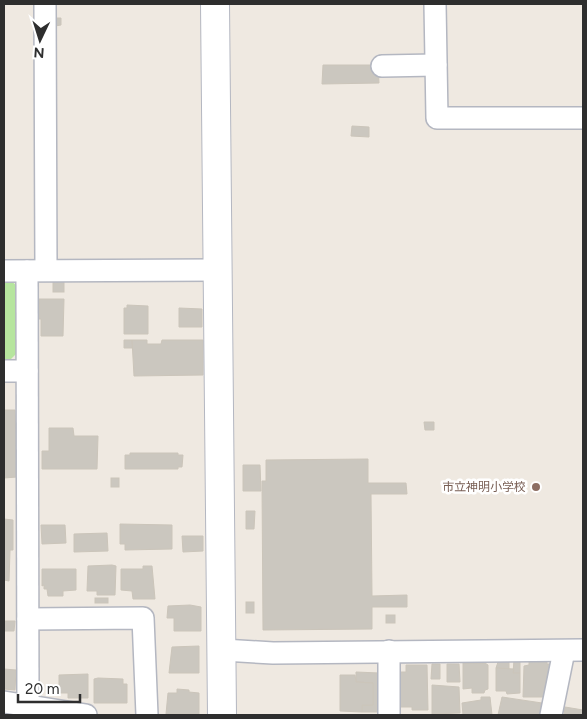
<svg xmlns="http://www.w3.org/2000/svg" width="587" height="719" font-family="Figtree,'Noto Sans JP',sans-serif">
<rect width="100%" height="100%" fill="#efe9e1"/>
<polygon fill="#b6e59e" points="4,279 9,279 18,287 18,352 7,363 4,363"/>
<g fill="#cbc7bf" stroke="#cbc5ba">
<polygon points="55,18 61,18 61,25 55,26"/>
<polygon points="323,65 378,65 379,83 322,84"/>
<polygon points="352,126 369,127 369,137 351,136"/>
<rect x="53" y="279" width="11" height="13"/>
<polygon points="39,299 64,299 63,336 41,336 41,319 38,319"/>
<polygon points="127,305 148,306 148,334 124,334 124,308 127,308"/>
<polygon points="179,308 202,309 202,327 179,327"/>
<polygon points="124,340 132,340 133,348 124,348"/>
<polygon points="132,340 147,340 147,344 161,344 162,340 203,340 203,375 134,376"/>
<polygon points="4,410 15,410 17,477 4,478"/>
<polygon points="424,422 434,422 434,430 425,430"/>
<polygon points="49,428 73,428 74,436 98,436 97,469 42,469 42,451 49,451"/>
<polygon points="130,453 178,453 178,455 183,455 182,467 178,467 178,469 125,469 125,455 130,455"/>
<polygon points="368,459 368,483 406,483 407,494 371,494 372,596 407,595 407,607 372,607 372,629 263,630 262,481 266,481 266,460"/>
<polygon points="243,465 260,465 261,491 243,491"/>
<rect x="111" y="478" width="8" height="9"/>
<polygon points="246,511 255,511 254,529 246,529"/>
<polygon points="4,519 13,520 13,550 10,550 9,581 4,580"/>
<polygon points="120,524 172,525 172,549 125,550 125,544 120,544"/>
<polygon points="41,525 65,525 66,543 42,544"/>
<polygon points="107,533 108,551 74,552 74,534"/>
<polygon points="182,536 203,536 203,551 183,552"/>
<polygon points="112,565 116,566 115,595 97,595 97,591 87,591 88,566"/>
<polygon points="143,566 152,566 155,599 133,599 132,591 121,590 121,569 143,569"/>
<polygon points="42,569 76,569 76,590 63,591 63,596 48,596 47,589 44,589 44,585 42,586"/>
<rect x="95" y="598" width="13" height="5"/>
<rect x="246" y="602" width="8" height="11"/>
<polygon points="190,605 201,607 201,631 174,631 174,618 167,618 168,606"/>
<rect x="386" y="615" width="9" height="8"/>
<polygon points="4,621 15,621 14,631 4,631"/>
<polygon points="199,646 199,673 169,673 172,647"/>
<polygon points="514,660 520,660 520,673 513,673"/>
<polygon points="509,661 509,669 496,668 498,662"/>
<polygon points="529,661 547,662 547,664 550,664 546,697 523,697 524,666 529,665"/>
<polygon points="463,663 485,663 488,665 488,689 485,690 484,693 472,693 472,688 463,689"/>
<polygon points="432,664 440,664 440,679 431,679"/>
<polygon points="447,664 459,664 460,682 447,682"/>
<polygon points="406,665 427,665 428,710 412,710 412,707 399,707 399,672 406,672"/>
<polygon points="496,668 514,669 513,673 520,673 520,693 507,694 506,691 496,691"/>
<polygon points="4,669 16,670 15,690 4,689"/>
<polygon points="356,672 379,673 378,712 362,712 362,705 373,705 373,683 356,682"/>
<polygon points="88,674 88,698 68,698 68,693 59,693 59,675"/>
<polygon points="340,675 355,675 356,682 373,683 373,705 362,705 362,712 340,711"/>
<polygon points="98,678 123,679 123,684 127,684 127,703 94,703 94,679"/>
<polygon points="432,685 459,687 460,713 432,714"/>
<polygon points="177,689 189,690 189,692 199,693 199,714 166,714 168,693 177,693"/>
<polygon points="481,697 490,697 492,715 463,715 462,703 481,700"/>
<polygon points="502,697 542,703 540,715 498,715"/>
<polygon points="565,707 583,710 583,715 564,715"/>
</g>
<g fill="none" stroke-linecap="round" stroke-linejoin="round">
<g stroke="#b4b7c1" stroke-width="24">
<g id="street">
<polyline points="45,4 46,270"/>
<polyline points="435,4 437,118 583,118"/>
<polyline points="382,66 436,65"/>
<polyline points="4,271 216,270"/>
<polyline points="27,271 28,706"/>
<polyline points="4,371 27,371"/>
<polyline points="28,619 143,618 147,715"/>
<polyline points="223,650 273,653 583,650"/>
<polyline points="4,702 86,715"/>
<polyline points="389,715 389,651"/>
<polyline points="551,715 564,651"/>
</g>
</g>
<g stroke="#b4b7c1" stroke-width="30">
<polyline id="secondary" points="215,4 222,715"/>
</g>
<use href="#street" stroke="#fff" stroke-width="21"/>
<use href="#secondary" stroke="#fff" stroke-width="28"/>
</g>
<circle fill="#8d6e63" stroke="#fff" stroke-width="2" cx="536" cy="487" r="5"/>
<g text-anchor="middle" stroke-width="5" stroke-linejoin="round" paint-order="stroke">
<g font-size="12" fill="#785e54" stroke="#fff" text-anchor="end">
<text x="526" y="491">市立神明小学校</text>
</g>
</g>
<rect width="587" height="719" fill="none" stroke="#2e2e2e" stroke-width="10"/>
<g transform="translate(40 40) rotate(184)" stroke="#ffffff" stroke-width="4" paint-order="stroke">
<path d="M0-4L9 19L0 12L-9 19Z" fill="#2e2e2e"/>
<text y="-8" font-size="14" font-weight="bold" text-anchor="middle" fill="#2e2e2e">N</text>
</g>
<path d="M18 694v8h62v-8" fill="none" stroke="#2e2e2e" stroke-width="2.5"/>
<text x="25" y="694" font-size="15" fill="#2e2e2e" stroke="#ffffff" stroke-width="4" paint-order="stroke">20 m</text>
</svg>
